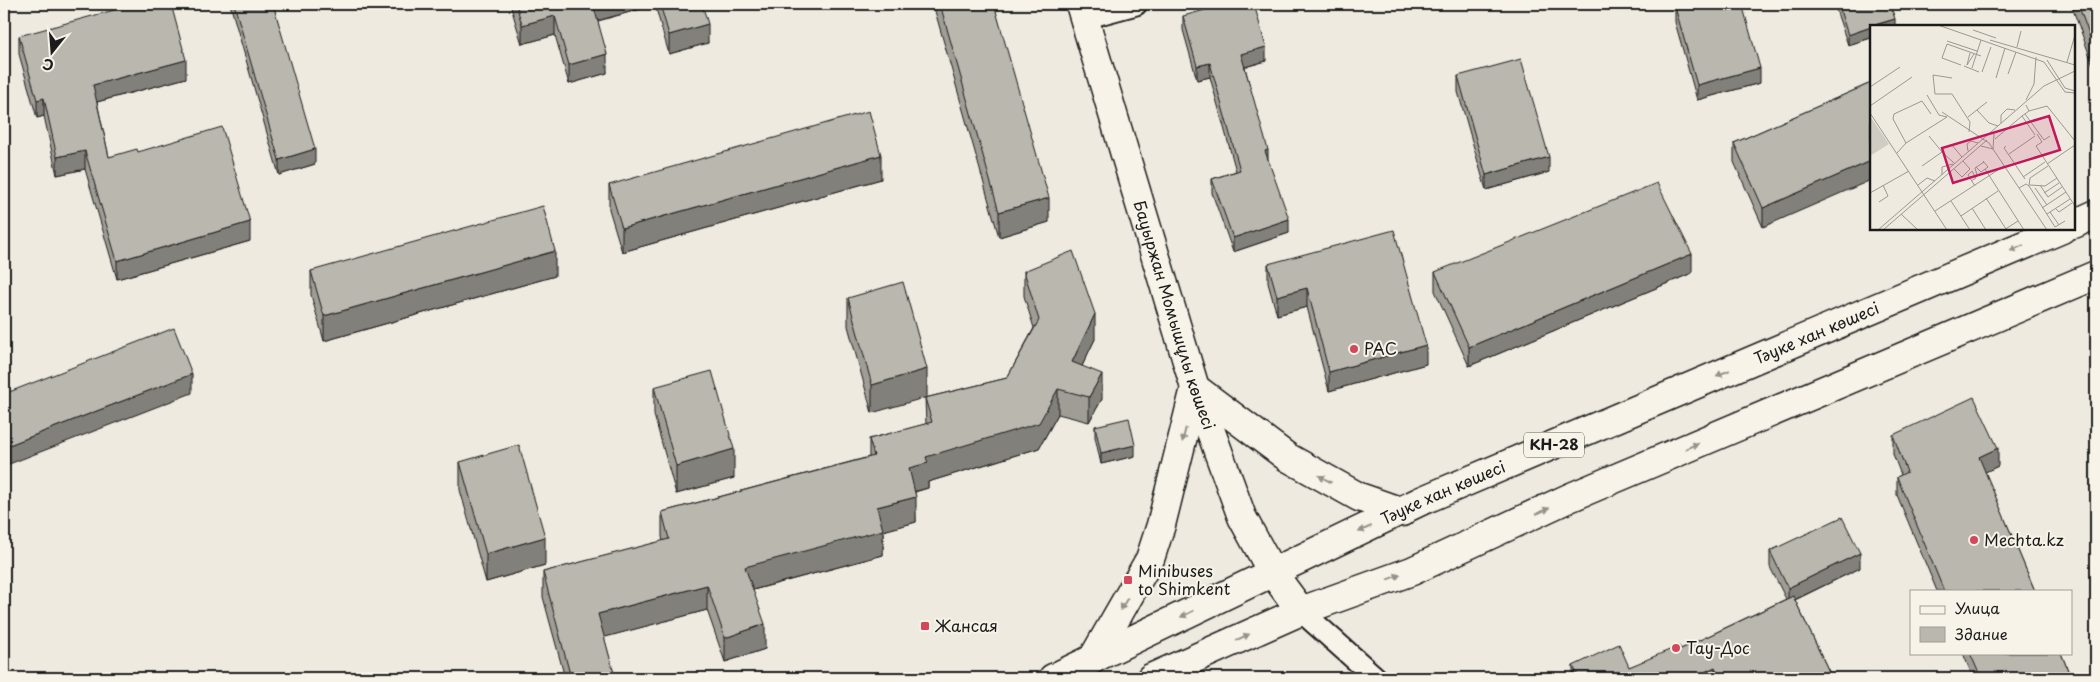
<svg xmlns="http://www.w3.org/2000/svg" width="2100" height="682" font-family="'Playpen Sans',sans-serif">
<rect width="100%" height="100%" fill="#eeeae0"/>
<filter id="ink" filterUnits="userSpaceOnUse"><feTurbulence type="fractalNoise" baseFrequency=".02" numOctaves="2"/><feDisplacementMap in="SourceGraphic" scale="10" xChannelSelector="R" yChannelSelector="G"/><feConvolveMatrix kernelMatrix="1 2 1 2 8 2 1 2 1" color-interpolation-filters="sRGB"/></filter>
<g filter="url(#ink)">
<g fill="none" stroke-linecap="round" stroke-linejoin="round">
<g stroke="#1c1c1c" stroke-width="25">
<g id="street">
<polyline points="1084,18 1136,4"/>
<polyline points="1301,611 1376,678"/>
</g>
</g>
<g stroke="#1c1c1c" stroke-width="31">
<g id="secondary">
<path id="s1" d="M1080,4l115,384 47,129 30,55 29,39"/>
</g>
</g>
<g stroke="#1c1c1c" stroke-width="31">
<g id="primary">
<polyline points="2074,224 2096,214"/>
<polyline points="1092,660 1150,559 1161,525 1195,388 1287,457 1359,497 1402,512"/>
<path id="s2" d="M1053,678l368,-177 641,-272"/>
<polyline points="1151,678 1301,611 1412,571 1569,498 2096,275"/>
</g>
</g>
<use href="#street" stroke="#f7f3e8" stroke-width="21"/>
<use href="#secondary" stroke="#f7f3e8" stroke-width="28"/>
<use href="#primary" stroke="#f7f3e8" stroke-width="28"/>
</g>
<g fill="#a09d96" stroke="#1c1c1c">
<polygon points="230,4 273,4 315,164 279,175"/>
<polygon points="510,4 702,4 708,43 669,54 655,5 598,21 607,73 569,84 555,35 522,44"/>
<polygon points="933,4 994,4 1049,222 999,237"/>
<polygon points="1834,4 1890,4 1895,26 1871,26 1871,38 1848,45"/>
<polygon points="2071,4 2096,4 2096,73"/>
<polygon points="1675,7 1760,83 1697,100 1675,22"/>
<polygon points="1183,16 1266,61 1245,67 1268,161 1289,233 1233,252 1212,193 1212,179 1236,171 1210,77 1197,80 1183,30"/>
<polygon points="19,36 186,78 97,102 109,157 138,152 250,241 117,279 85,169 57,175 44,116 37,118 19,54"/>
<polygon points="1458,76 1549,172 1486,190 1458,92"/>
<polygon points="1871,83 1763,227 1734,162 1734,143"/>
<polygon points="881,179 622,252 609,209 609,185"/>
<polygon points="1268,264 1426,364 1329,391 1307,307 1277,315 1268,283"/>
<polygon points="311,271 555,276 324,341 311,295"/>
<polygon points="1024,271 1095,339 1082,366 1102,399 1089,422 1058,414 1039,448 928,482 928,488 915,492 916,522 883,531 883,555 753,590 765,649 725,662 707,610 604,637 615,678 565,678 543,597 543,572 663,541 662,537 662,512 869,457 869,439 926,424 925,398 1007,378 1034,328 1024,296"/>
<polygon points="1435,272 1692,273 1469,366 1435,291"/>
<polygon points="848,298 927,369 872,413 848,326"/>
<polygon points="654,387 734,478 676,494 654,415"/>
<polygon points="1095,426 1135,456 1101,464 1095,437"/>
<polygon points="1893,435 1998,466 1985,472 2035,591 1937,591 1897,495 1897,477 1901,475 1893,454"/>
<polygon points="460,462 545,565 486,582 460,490"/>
<polygon points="1770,551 1860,568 1795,600 1832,678 1716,678 1715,676 1710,678 1574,678 1573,675 1573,666 1629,667 1681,649 1786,599 1770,567"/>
<polygon points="1963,653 2061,653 2071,678 1973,678"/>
</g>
<g fill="#82807a" stroke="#1c1c1c">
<polygon points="593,4 655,4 655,5 593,22"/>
<polygon points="555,16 555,35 522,44 522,25"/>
<polygon points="1895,19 1895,26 1873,26"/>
<polygon points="708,24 708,43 669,54 669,35"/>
<polygon points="1871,27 1871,38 1848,45 1848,35"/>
<polygon points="1266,47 1266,61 1241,68 1241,54"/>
<polygon points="607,54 607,73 569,84 569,65"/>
<polygon points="186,60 186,78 93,103 93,85"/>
<polygon points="1210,63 1210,77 1197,80 1197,66"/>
<polygon points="1760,68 1760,83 1697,100 1697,85"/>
<polygon points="44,98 44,116 37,118 37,100"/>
<polygon points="315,149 315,164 279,175 279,160"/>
<polygon points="1268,150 1268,164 1265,151"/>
<polygon points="85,151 85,169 57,175 57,157"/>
<polygon points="881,155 881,179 622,252 622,228"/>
<polygon points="1549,157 1549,172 1486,190 1486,175"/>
<polygon points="1871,161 1871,180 1763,227 1763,208"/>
<polygon points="1049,198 1049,222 999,237 999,212"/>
<polygon points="1289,219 1289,233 1233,252 1233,238"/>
<polygon points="250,222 250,241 117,279 117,261"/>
<polygon points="555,251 555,276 324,341 324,316"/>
<polygon points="1692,254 1692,273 1469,366 1469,347"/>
<polygon points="1307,288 1307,307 1277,315 1277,296"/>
<polygon points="1095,314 1095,339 1072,387 1072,362"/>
<polygon points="1426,345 1426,364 1329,391 1329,372"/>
<polygon points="927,369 927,397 872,413 872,385"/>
<polygon points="192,374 192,393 4,466 4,447"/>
<polygon points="1102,374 1102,399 1089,422 1089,397"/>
<polygon points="1058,389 1058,414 1039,448 928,482 928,488 909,493 909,468 926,457"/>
<polygon points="1135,445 1135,456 1101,464 1101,453"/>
<polygon points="1998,448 1998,466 1979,475 1979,457"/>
<polygon points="734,449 734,478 676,494 676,466"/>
<polygon points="916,497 916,522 883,531 883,555 745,592 745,567 877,507"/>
<polygon points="545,537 545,565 486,582 486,554"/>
<polygon points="1860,553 1860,568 1788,603 1788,588"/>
<polygon points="707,585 707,610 598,639 598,614"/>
<polygon points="765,624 765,649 725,662 725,638"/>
<polygon points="1715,667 1715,676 1710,678 1692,678"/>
</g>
<g fill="#bab7af" stroke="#1c1c1c">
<polygon points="136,4 171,4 186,60 93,85 109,157 137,149 138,152 222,127 250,222 117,261 85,151 57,157 44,98 37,100 19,36"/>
<polygon points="234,4 273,4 315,149 279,160"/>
<polygon points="516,4 593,4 607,54 569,65 555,16 522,25"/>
<polygon points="660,4 702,4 708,24 669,35"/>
<polygon points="940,4 994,4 1049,198 999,212"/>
<polygon points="1227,4 1254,4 1266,47 1241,54 1268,150 1265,151 1289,219 1233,238 1212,179 1240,170 1210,63 1197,66 1183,16"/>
<polygon points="1687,4 1742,4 1760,68 1697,85 1675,7"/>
<polygon points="1838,4 1890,4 1895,19 1871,26 1871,27 1848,35"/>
<polygon points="2078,4 2096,4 2096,54"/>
<polygon points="1521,59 1549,157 1486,175 1458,76"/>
<polygon points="1871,83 1871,161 1763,208 1734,143"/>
<polygon points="869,111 881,155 622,228 609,185"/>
<polygon points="1657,183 1692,254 1469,347 1435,272"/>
<polygon points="543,206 555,251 324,316 311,271"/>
<polygon points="1394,230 1426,345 1329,372 1307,288 1277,296 1268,264"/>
<polygon points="1073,251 1095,314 1072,362 1102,374 1089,397 1058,389 1039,423 926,457 928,463 909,468 916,497 877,507 883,530 745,567 765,624 725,638 707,585 598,614 615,677 609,678 571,678 543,572 669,539 662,512 874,456 869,439 932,422 925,398 1007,378 1039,320 1024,271"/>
<polygon points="903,282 927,369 872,385 848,298"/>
<polygon points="174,328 192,374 4,447 4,394"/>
<polygon points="712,371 734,449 676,466 654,387"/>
<polygon points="1974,397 1998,448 1979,457 2035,591 1944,591 1897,477 1907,472 1893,435"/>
<polygon points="1129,418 1135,445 1101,453 1095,426"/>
<polygon points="519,445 545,537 486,554 460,462"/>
<polygon points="1842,517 1860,553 1788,588 1770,551"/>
<polygon points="1793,596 1832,678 1720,678 1715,667 1692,678 1579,678 1573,666 1619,644 1629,667 1679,646 1681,649"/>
<polygon points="1970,653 2061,653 2071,678 1981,678"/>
</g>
<defs><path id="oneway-solid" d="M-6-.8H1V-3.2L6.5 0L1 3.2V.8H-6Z" transform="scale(1.25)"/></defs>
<g fill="#94928c">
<use href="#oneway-solid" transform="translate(2017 248) rotate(157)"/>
<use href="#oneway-solid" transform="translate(1723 373) rotate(157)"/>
<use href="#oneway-solid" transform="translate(1184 435) rotate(104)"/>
<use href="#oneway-solid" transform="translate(1692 446) rotate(-23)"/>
<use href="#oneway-solid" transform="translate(1325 479) rotate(-151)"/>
<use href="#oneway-solid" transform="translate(1543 511) rotate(-25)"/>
<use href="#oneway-solid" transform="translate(1365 529) rotate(155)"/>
<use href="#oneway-solid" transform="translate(1394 577) rotate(-20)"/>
<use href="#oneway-solid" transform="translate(1124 604) rotate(120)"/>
<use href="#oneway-solid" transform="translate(1187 614) rotate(154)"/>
<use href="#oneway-solid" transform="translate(1243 637) rotate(-24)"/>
</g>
</g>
<g fill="#d1495b" stroke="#f7f3e8" stroke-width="2">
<circle cx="1354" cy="349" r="5"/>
<circle cx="1974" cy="540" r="5"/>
<rect x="1123" y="575" width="10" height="10" rx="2.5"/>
<rect x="920" y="621" width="10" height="10" rx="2.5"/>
<circle cx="1676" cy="648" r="5"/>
</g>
<g text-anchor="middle" stroke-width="4" stroke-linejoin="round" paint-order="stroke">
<rect fill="#f7f3e8" stroke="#5e5c59" stroke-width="1" x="1524" y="432.5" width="60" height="25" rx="4"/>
<g font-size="15" font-weight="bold" fill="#1c1c1c">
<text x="1554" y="450">КН-28</text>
</g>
<g font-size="16" fill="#1c1c1c" stroke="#f7f3e8">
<text dy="6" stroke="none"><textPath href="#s1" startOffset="325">Бауыржан Момышұлы көшесі</textPath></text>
<text dy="6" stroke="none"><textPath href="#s2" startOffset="838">Тәуке хан көшесі</textPath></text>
<text dy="6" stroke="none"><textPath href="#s2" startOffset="432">Тәуке хан көшесі</textPath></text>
</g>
<g font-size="16" fill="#1c1c1c" stroke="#f7f3e8" text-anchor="start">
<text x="1364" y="355">РАС</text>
<text x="1984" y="546">Mechta.kz</text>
<text x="1138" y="577">Minibuses<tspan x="1138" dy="18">to Shimkent</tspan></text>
<text x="935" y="632">Жансая</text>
<text x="1686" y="654">Тау-Дос</text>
</g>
</g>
<g transform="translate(1870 25)">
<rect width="205" height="205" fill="#eeeae0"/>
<path d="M0,91l19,28 -19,12z" fill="#cfccc3"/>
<path fill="none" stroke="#9a9892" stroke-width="1" d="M68,0l106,37 21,30 10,1M103,5l23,8M120,15l85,25M77,16l30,10M147,22l4,-16M100,28l-3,12 7,-11M177,35l18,28 10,3M197,37l8,-27M91,40l-19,-7 5,-14 34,12M94,41l15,6M102,43l9,-28M112,47l9,-25M138,49l8,-22M82,53l-19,-3 2,19h17l18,28 -1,10M126,53l9,-30M0,62l30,-20M156,75l8,-16 2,-27M156,80l3,6 -7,5 13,19M0,81l42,-29M107,85l12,13 9,3M159,86l18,-5 28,35M72,87l47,31 58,87M0,88l77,117M155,89l19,26 6,-4M98,92l19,-15M131,98v-8l6,-6 8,1M167,109l5,8 -6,4 39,60M59,111l13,16M125,114l27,-23M36,118l-13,-24 1,-5 28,-13 9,13M81,119l11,13M111,121l12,3 1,-15M136,121l-2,2 21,31M98,126l-1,-7 4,-3 7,2M27,128l9,-10 41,-26 -8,-2 -12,-20M139,129l26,-18M177,139l28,-19M52,141l20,-14 12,11M106,142l5,5 7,-5 -5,-6M84,144l8,8 8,-8 -7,-8M115,144l39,61M72,150v-8l11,-3M107,150l-2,-7 9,-6M153,152l22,-15M101,156l5,-3 -4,-7 -4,4 7,11M48,160l9,-7 8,3M160,160l15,1 12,-8M170,160l8,12 14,-10M159,161l1,-8 18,-12M149,163l7,-4 3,2 26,41 10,-6M165,163l12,17M0,168l39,-22M174,168l15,-10M116,173l20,31M81,176l19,29M9,177l9,-6 -5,-11M102,183l14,22M172,183l24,-16M185,183l4,4 13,-9M65,186l69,-45M180,187l9,13M31,189l17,16M177,189l23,-15M91,191l37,-25M8,205l166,-144 31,-15M13,205l104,-90M134,205l14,-9"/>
<path fill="#c2185b" fill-opacity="0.15" stroke="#c2185b" stroke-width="2.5" d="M179,91l11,34 -107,33 -11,-35z"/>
<rect width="205" height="205" fill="none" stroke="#1c1c1c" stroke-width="2.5"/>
</g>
<rect width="2100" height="682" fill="none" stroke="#f7f3e8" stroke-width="20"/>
<rect x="10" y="10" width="2080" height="662" fill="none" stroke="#1c1c1c" stroke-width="2" filter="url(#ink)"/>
<rect x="1910" y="590" width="162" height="65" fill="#f7f3e8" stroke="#9f9d96"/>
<rect x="1920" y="606" width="25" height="8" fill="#f7f3e8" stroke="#9f9d96"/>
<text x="1955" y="614" font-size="15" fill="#1c1c1c">Улица</text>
<rect x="1920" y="627" width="25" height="15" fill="#bab7af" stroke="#9f9d96"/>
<text x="1955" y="640" font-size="15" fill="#1c1c1c">Здание</text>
<g transform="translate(52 52) rotate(197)" stroke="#f7f3e8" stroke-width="4" paint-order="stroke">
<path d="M0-4L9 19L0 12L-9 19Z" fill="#1c1c1c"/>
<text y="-8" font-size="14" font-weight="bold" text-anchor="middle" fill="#1c1c1c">С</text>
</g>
</svg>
